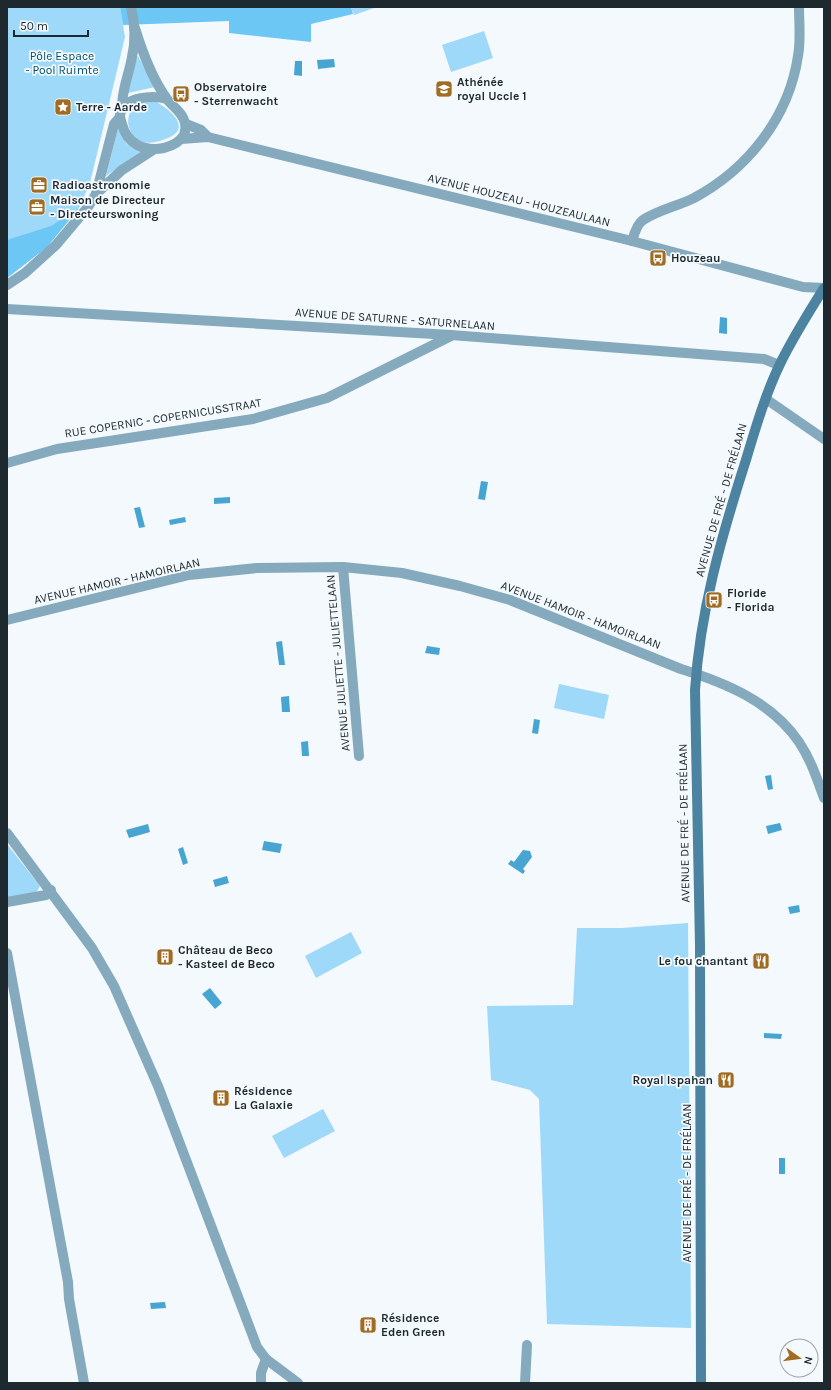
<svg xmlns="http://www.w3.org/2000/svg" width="831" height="1390" font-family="Karla,sans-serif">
<rect width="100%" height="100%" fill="#f3f9fc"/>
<g fill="#9ed9f9">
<polygon points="7,7 120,7 125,37 90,183 79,208 47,247 7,278"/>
<polygon points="351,7 377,7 354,15"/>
<polygon points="484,31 493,58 451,72 442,45"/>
<polygon points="138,56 155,87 128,93 137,57"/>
<path d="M154,101c12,5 39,26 16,36 -8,4 -21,8 -30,4 -14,-7 -17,-30 -1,-37 4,-2 10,-2 15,-3z"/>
<polygon points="118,127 127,144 141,152 106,176"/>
<polygon points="559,684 609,695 604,719 554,708"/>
<polygon points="7,844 40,886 36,893 7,899"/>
<polygon points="688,923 691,1328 547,1324 539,1099 530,1090 491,1080 487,1006 573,1005 577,928 622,928"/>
<polygon points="351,932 362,953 316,978 305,956"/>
<polygon points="323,1109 335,1131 284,1158 272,1136"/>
</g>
<g fill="#6cc7f5">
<polygon points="120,7 351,7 353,14 311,24 311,42 229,33 229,21 123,25"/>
<polygon points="79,208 47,247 7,278 7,240 51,226"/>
</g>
<g fill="#48a4d1">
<polygon points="334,59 335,67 318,69 317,60"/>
<polygon points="295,61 302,61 302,76 294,75"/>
<polygon points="720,317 727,318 727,334 719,333"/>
<polygon points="481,481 488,482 485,500 478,499"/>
<polygon points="230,497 230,503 214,504 214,498"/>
<polygon points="140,507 145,527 139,528 134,508"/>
<polygon points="185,517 186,522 170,525 169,520"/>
<polygon points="282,641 285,665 279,665 276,642"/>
<polygon points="427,646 440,648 439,655 425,653"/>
<polygon points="289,696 290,712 282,712 281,697"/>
<polygon points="534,719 540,720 538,734 532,733"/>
<polygon points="308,741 309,756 302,756 301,742"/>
<polygon points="771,775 773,789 768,790 765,776"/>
<polygon points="780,823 782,830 768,834 766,826"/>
<polygon points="148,824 150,832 129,838 126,830"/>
<polygon points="264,841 282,844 280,853 262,850"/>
<polygon points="183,847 188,863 183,865 178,849"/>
<polygon points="523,850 530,851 532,857 523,869 525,871 523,874 508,864 511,860 514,862"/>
<polygon points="227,876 229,883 215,887 213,880"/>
<polygon points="799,905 800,912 790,914 788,907"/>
<polygon points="210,988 222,1003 215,1009 202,994"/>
<polygon points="764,1033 782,1034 781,1039 764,1038"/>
<rect x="779" y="1158" width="6" height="16"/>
<polygon points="165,1302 166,1308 151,1309 150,1303"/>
</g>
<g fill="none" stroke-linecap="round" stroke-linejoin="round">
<g stroke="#85a9bd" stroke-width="10">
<path d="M632,241c2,-7 5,-17 11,-21 15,-10 35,-14 51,-22 54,-29 95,-81 104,-142 3,-16 1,-33 1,-49"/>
<polyline points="7,309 451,335 764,359 779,365"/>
<polyline points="766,399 824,439"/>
<polyline points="7,463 57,449 253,419 327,398 451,336"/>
<polyline points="343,567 359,756"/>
<path d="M7,620l182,-45 68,-7 86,-1 59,6 58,13 50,14 171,69c45,14 91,33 118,73 12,18 18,37 25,56"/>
<polyline points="7,833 92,948 114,986 158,1086 257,1347 266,1359 298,1383"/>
<polyline points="7,902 46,895 51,890"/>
<polyline points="7,953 68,1282 69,1299 84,1383"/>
<polyline points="261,1383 261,1373 266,1359"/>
<polyline points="525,1383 527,1345"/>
</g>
<g stroke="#85a9bd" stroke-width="10">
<path d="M135,28c7,23 18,52 32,71 6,8 16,14 18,24 1,4 0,9 -1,12 -4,7 -13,11 -20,13 -20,4 -37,-4 -42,-24 -1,-3 -2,-6 -2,-9 3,-19 34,-20 47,-16"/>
<path d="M122,110c-1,-19 7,-35 10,-53 4,-17 3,-33 -1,-50"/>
<polyline points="186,124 201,130 208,137"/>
<polyline points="181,139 208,137 632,241 803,287 824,288"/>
<polyline points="96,194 122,170 153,150"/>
<polyline points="7,285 25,273 56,245 88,207 96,194 114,124 120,117"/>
</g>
<path stroke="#4b83a0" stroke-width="10" d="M701,1383l-1,-438 -5,-255c5,-78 26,-152 50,-227 10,-33 20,-68 35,-99 13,-27 29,-52 44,-76"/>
</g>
<defs>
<g id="school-square" transform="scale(0.9)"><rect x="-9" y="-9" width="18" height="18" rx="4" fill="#a06c24" stroke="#f3f9fc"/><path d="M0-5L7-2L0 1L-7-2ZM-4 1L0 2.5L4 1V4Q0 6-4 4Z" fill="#fff"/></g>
<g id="bus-square" transform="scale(0.9)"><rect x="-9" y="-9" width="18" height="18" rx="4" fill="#a06c24" stroke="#f3f9fc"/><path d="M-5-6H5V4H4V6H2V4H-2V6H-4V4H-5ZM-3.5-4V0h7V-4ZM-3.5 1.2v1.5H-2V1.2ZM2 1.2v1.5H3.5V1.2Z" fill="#fff"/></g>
<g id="sight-square" transform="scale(0.9)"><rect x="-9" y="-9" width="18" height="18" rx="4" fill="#a06c24" stroke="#f3f9fc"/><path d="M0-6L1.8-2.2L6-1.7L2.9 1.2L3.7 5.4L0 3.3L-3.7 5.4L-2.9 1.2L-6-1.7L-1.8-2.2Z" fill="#fff"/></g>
<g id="office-square" transform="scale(0.9)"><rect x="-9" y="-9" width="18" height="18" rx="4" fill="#a06c24" stroke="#f3f9fc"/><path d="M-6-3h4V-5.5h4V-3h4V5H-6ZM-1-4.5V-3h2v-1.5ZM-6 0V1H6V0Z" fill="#fff"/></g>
<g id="building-square" transform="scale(0.9)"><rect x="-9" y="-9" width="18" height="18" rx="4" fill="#a06c24" stroke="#f3f9fc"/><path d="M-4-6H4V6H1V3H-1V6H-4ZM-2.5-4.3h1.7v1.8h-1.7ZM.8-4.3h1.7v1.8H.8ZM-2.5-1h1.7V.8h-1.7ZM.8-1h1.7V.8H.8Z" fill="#fff"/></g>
<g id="restaurant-square" transform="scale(0.9)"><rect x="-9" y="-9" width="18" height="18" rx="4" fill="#a06c24" stroke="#f3f9fc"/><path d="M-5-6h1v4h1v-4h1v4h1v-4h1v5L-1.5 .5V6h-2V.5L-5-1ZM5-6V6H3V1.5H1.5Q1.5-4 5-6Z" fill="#fff"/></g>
</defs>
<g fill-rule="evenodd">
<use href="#school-square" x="444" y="89"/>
<use href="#bus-square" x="181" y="94"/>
<use href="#sight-square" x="63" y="107"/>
<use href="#office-square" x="39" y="185"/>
<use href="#office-square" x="37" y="207"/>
<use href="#bus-square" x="658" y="258"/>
<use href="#bus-square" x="714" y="600"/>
<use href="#building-square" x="165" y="957"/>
<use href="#restaurant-square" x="761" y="961"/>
<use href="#restaurant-square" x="726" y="1080"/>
<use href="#building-square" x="221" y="1098"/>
<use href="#building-square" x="368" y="1325"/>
</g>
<g text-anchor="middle" stroke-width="3.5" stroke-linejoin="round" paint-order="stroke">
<g font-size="12" fill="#004f6e" stroke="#f3f9fc">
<text x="62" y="60">Pôle Espace<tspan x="62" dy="14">- Pool Ruimte</tspan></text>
</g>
<g font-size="12" font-weight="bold" fill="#1d292f" stroke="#f3f9fc" text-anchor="start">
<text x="457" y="86">Athénée<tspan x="457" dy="14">royal Uccle 1</tspan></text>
<text x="194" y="91">Observatoire<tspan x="194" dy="14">- Sterrenwacht</tspan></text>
<text x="76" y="111">Terre - Aarde</text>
<text x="52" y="189">Radioastronomie</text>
<text x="50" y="204">Maison de Directeur<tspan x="50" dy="14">- Directeurswoning</tspan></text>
<text x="671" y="262">Houzeau</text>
<text x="727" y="597">Floride<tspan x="727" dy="14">- Florida</tspan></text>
<text x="178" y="954">Château de Beco<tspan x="178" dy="14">- Kasteel de Beco</tspan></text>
<text x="748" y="965" text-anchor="end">Le fou chantant</text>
<text x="713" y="1084" text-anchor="end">Royal Ispahan</text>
<text x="234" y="1095">Résidence<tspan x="234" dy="14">La Galaxie</tspan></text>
<text x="381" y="1322">Résidence<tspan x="381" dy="14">Eden Green</tspan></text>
</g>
<g font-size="12" fill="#1d292f" stroke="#f3f9fc">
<text transform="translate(519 200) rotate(14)" y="4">AVENUE HOUZEAU - HOUZEAULAAN</text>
<text transform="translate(395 319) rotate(4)" y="4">AVENUE DE SATURNE - SATURNELAAN</text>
<text transform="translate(163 418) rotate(-9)" y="4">RUE COPERNIC - COPERNICUSSTRAAT</text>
<text transform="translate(721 500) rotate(-74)" y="4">AVENUE DE FRÉ - DE FRÉLAAN</text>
<text transform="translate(117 581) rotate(-13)" y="4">AVENUE HAMOIR - HAMOIRLAAN</text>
<text transform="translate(581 615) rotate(21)" y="4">AVENUE HAMOIR - HAMOIRLAAN</text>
<text transform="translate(338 663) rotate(-95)" y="4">AVENUE JULIETTE - JULIETTELAAN</text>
<text transform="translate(684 823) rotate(-91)" y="4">AVENUE DE FRÉ - DE FRÉLAAN</text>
<text transform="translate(687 1183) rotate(-90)" y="4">AVENUE DE FRÉ - DE FRÉLAAN</text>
</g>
</g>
<rect width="831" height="1390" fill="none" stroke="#1d292f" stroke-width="16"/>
<g transform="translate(799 1358) rotate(104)"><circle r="19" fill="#f3f9fc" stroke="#9da6aa"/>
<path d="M0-3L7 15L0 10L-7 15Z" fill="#a06c24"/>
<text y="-6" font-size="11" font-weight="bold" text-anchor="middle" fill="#1d292f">N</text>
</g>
<path d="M14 30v6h74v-6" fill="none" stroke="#1d292f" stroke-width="2"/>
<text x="20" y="30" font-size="12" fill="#1d292f" stroke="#f3f9fc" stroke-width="3" paint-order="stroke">50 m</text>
</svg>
